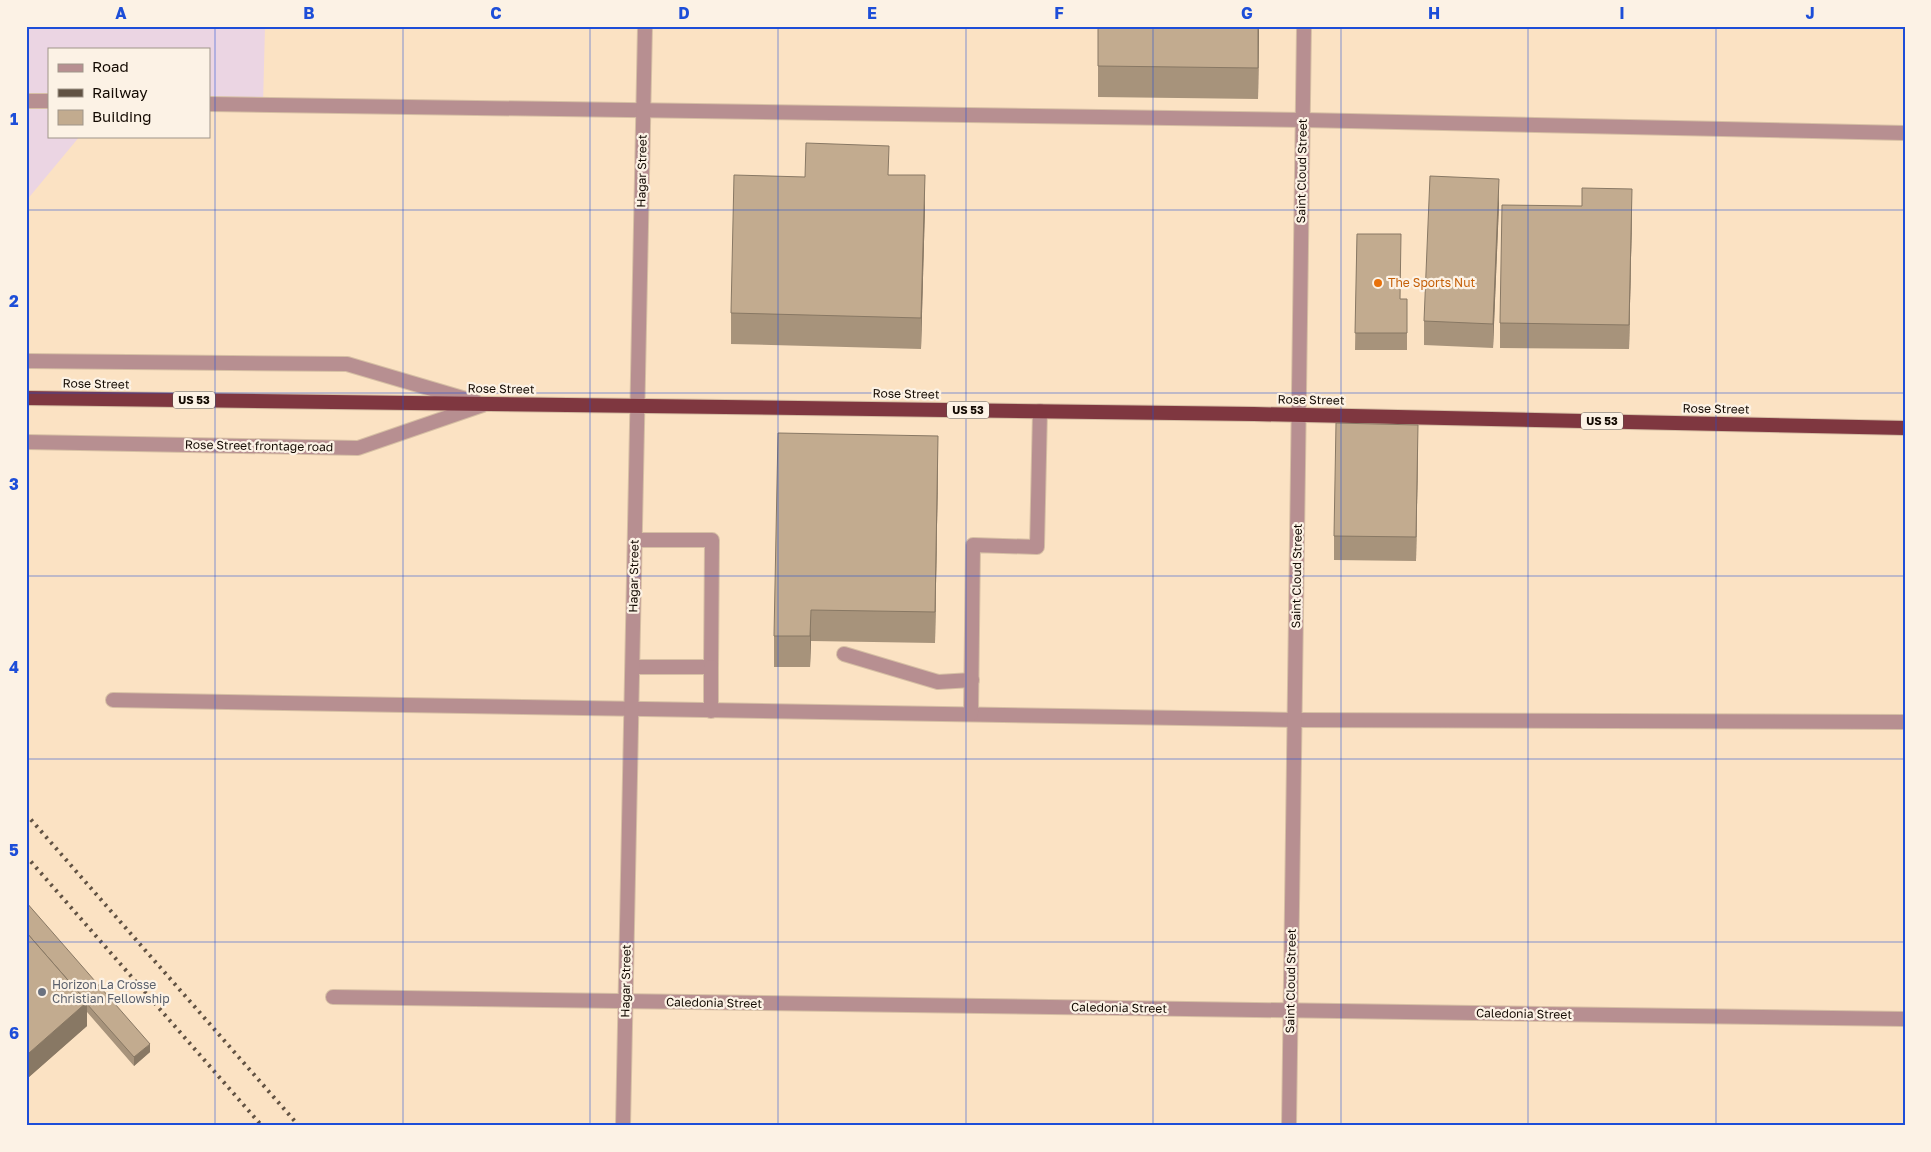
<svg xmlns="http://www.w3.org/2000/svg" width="1931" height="1152" font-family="'Golos Text',sans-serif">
<rect width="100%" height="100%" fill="#fbe2c3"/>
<polygon fill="#ebd5e3" points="26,26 265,26 263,105 209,104 209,49 49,49 49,136 80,136 26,201"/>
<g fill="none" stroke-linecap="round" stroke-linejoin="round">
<g stroke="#d6bfa4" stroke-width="16">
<g id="service">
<polyline points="26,101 49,101"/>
<polyline points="209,104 1303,120 1905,133"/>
<polyline points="844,654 938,682 972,680"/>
<polyline points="633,667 711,667 712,540 635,540"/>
<polyline points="113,700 1295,720 1905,722"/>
<polyline points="711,711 711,667"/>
<polyline points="971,714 973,545 1037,547 1040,411"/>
</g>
</g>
<g stroke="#d6bfa4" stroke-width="16">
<g id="minor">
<polyline points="26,361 347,364 476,402"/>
<polyline points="26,442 358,448 483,405"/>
<polyline points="333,997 1905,1019"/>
<polyline points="623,1126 645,26"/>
<polyline points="1289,1126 1304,26"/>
</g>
</g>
<g stroke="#d6bfa4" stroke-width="16">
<polyline id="trunk" points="26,398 1254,414 1905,428"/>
</g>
<use href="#service" stroke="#b78f91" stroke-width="14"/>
<use href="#minor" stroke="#b78f91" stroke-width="14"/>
<use href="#trunk" stroke="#7f3740" stroke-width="14"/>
<g stroke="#615243" stroke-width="4" stroke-dasharray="2.5 5" stroke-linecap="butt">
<polyline points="26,814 299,1126"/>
<polyline points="26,856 262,1126"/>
</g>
</g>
<g fill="#a7937b">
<polygon points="1020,26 1259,26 1258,99 1098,97 1098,29 1020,28"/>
<polygon points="889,175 925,206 921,349 731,344 731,313 805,177"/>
<polygon points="1499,204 1493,348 1424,345 1424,321"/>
<polygon points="1632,213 1629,349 1500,348 1500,323"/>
<polygon points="1357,234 1400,299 1407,299 1407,350 1355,350"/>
<polygon points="1418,449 1416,561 1334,560 1334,536"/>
<polygon points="938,467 935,643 811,641 810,667 774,667 774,636"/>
<polygon points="26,902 150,1052 134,1066 87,1012 87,1026 29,1077 26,1074"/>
</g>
<g fill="#887864">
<polygon points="1258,26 1259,31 1258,99"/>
<polygon points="925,175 925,206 921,349 921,318"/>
<polygon points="1499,179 1499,204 1493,348 1493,324"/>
<polygon points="1632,189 1632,213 1629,349 1629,325"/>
<polygon points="1418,425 1418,449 1416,561 1416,537"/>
<polygon points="938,436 938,467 935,643 935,612"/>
<polygon points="811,610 811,641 810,667 810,636"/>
<polygon points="87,1002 87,1026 29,1077 29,1053"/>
<polygon points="150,1044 150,1052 134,1066 134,1057"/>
</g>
<g fill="#c2ab8f" stroke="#887864">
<polygon points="1098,26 1258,26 1258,68 1098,66"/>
<polygon points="806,143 889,146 888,175 925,175 921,318 731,313 734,175 805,177"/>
<polygon points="1430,176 1499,179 1493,324 1424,321"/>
<polygon points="1582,188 1632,189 1629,325 1500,323 1502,205 1582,206"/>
<polygon points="1357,234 1401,234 1400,299 1407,299 1407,333 1355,333"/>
<polygon points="1336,423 1418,425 1416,537 1334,536"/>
<polygon points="778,433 938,436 935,612 811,610 810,636 774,636"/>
<polygon points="26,902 150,1044 134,1057 87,1004 87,1002 26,932"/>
<polygon points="26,932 87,1002 29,1053 26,1049"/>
</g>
<path fill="none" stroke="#1d4ed8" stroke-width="1" stroke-opacity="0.55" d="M215,26v1100M403,26v1100M590,26v1100M778,26v1100M966,26v1100M1153,26v1100M1341,26v1100M1528,26v1100M1716,26v1100M26,210h1879M26,393h1879M26,576h1879M26,759h1879M26,942h1879"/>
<circle fill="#e8710a" stroke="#fcf2e5" stroke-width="2" cx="1378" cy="283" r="5"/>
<circle fill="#6b7280" stroke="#fcf2e5" stroke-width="2" cx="42" cy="992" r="5"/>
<g text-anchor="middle" stroke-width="4.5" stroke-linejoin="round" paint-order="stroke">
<g fill="#fcf2e5" stroke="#595046" stroke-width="1">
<rect x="173" y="391.5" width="42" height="17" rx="4"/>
<rect x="947" y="401.5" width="42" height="17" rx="4"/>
<rect x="1581" y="412.5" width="42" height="17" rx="4"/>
</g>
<g font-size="11" font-weight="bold" fill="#130a02">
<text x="194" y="404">US 53</text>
<text x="968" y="414">US 53</text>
<text x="1602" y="425">US 53</text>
</g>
<g font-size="12" fill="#130a02" stroke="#fcf2e5">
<text transform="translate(642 171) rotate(-89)" y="4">Hagar Street</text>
<text transform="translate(1302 171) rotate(-89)" y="4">Saint Cloud Street</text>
<text transform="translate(96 384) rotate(1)" y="4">Rose Street</text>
<text transform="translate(501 389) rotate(1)" y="4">Rose Street</text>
<text transform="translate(906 394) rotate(1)" y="4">Rose Street</text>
<text transform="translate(1311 400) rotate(1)" y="4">Rose Street</text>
<text transform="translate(1716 409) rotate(1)" y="4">Rose Street</text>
<text transform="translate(259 446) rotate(1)" y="4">Rose Street frontage road</text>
<text transform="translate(634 576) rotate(-89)" y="4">Hagar Street</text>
<text transform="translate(1297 576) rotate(-89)" y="4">Saint Cloud Street</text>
<text transform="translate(626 981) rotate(-89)" y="4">Hagar Street</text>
<text transform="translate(1291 981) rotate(-89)" y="4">Saint Cloud Street</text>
<text transform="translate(714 1003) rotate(1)" y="4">Caledonia Street</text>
<text transform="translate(1119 1008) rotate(1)" y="4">Caledonia Street</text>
<text transform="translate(1524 1014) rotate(1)" y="4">Caledonia Street</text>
</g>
<g font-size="12" fill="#c56008" stroke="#fcf2e5" text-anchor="start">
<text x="1388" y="287">The Sports Nut</text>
</g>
<g font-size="12" fill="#5b616d" stroke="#fcf2e5" text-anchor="start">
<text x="52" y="989">Horizon La Crosse<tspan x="52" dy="14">Christian Fellowship</tspan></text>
</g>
</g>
<rect width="1931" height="1152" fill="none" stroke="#fcf2e5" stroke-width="55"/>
<rect x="48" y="48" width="162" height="90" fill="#fcf2e5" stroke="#9f958a"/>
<rect x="58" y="64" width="25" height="8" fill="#b78f91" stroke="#9f958a"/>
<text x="92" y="72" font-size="15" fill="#130a02">Road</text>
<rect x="58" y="89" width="25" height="8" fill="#615243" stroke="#9f958a"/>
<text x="92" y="98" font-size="15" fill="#130a02">Railway</text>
<rect x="58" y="110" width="25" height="15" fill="#c2ab8f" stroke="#9f958a"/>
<text x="92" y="122" font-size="15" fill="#130a02">Building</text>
<rect x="28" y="28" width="1876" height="1096" fill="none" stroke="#1d4ed8" stroke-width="2"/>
<g font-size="16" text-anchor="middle" font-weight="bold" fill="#1d4ed8">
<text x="121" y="19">A</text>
<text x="309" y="19">B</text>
<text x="496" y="19">C</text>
<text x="684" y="19">D</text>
<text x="872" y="19">E</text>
<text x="1059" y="19">F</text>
<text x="1247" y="19">G</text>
<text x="1434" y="19">H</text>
<text x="1622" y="19">I</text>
<text x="1810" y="19">J</text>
<text x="14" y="125">1</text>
<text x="14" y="307">2</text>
<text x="14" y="490">3</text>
<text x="14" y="673">4</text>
<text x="14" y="856">5</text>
<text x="14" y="1039">6</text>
</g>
</svg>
